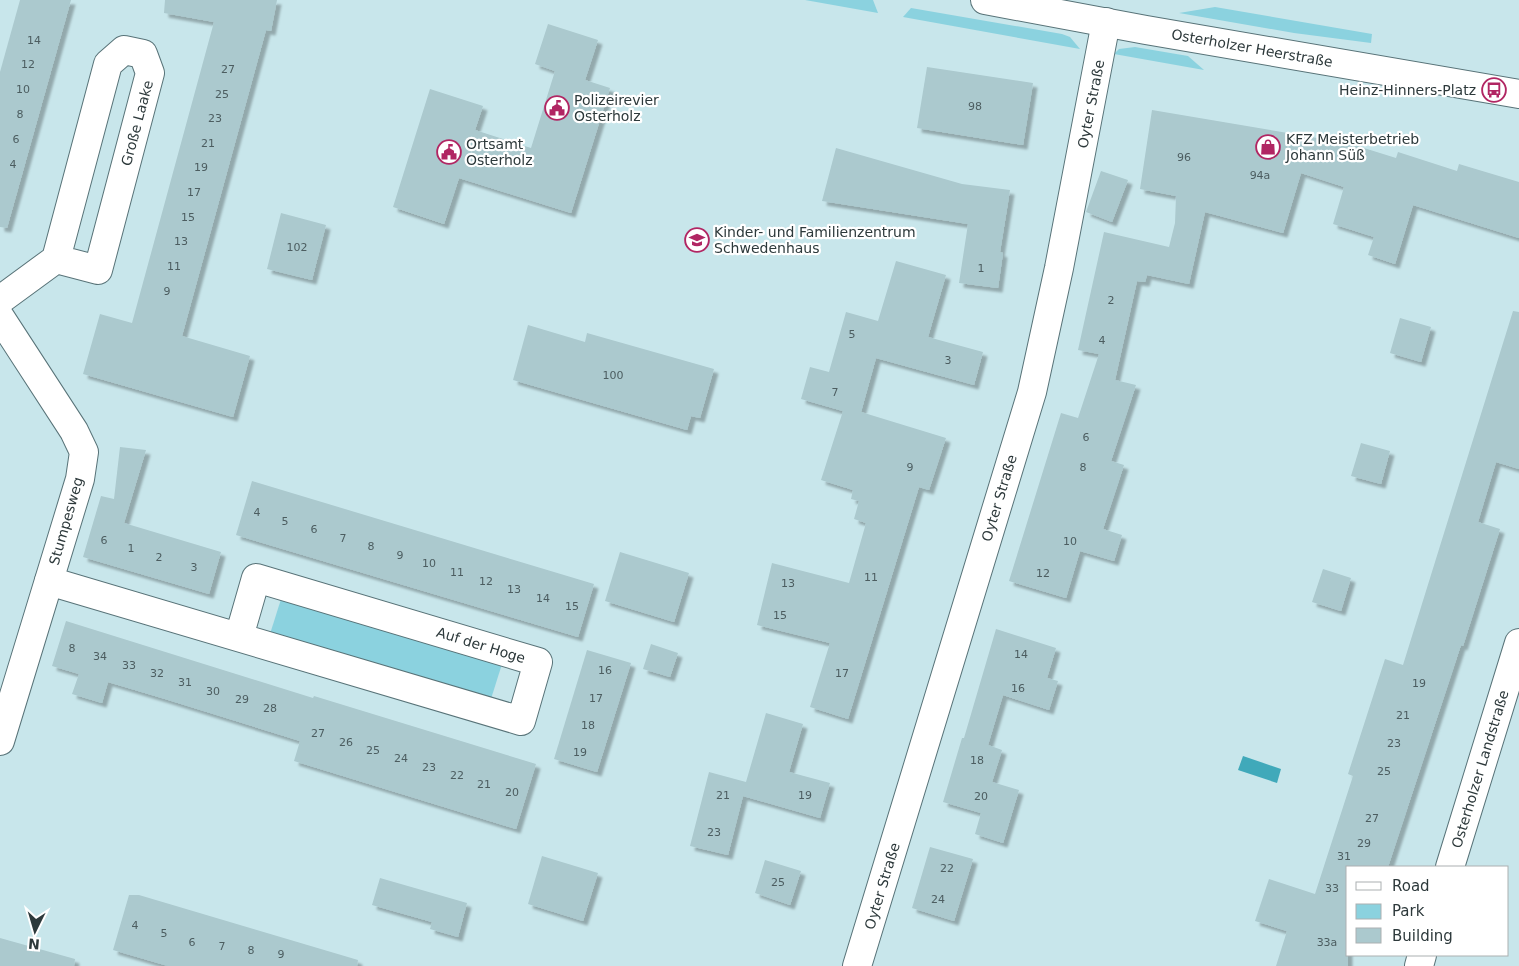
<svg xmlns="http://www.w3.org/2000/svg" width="1519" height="966" font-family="'DejaVu Sans',sans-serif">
<defs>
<filter id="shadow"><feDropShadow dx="4.5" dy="4.5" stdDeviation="1" flood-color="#0004"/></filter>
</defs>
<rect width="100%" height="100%" fill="#c8e6eb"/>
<g fill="#8bd2df">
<polygon points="805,0 873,0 878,13"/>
<polygon points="1215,7 1372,34 1371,43 1294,33 1179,13"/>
<polygon points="911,8 1062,34 1070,37 1080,49 903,17"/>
<polygon points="1135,47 1188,56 1204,70 1114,54 1119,49"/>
<polygon points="282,596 502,664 490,702 270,634"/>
</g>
<polygon fill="#40a9ba" points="1243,756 1281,769 1277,783 1238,770"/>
<g fill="#abc9ce" filter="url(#shadow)">
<polygon points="20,0 71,0 7,228 0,227 0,72"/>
<polygon points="165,0 277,0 271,31 266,30 182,336 250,356 233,417 83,374 100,314 132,323 214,22 164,13"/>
<polygon points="548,24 598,40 585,80 610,88 571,213 459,178 444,224 393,207 430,89 483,106 475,130 531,148 555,71 535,64"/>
<polygon points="927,67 1033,83 1023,145 917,128"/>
<polygon points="1152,110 1335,141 1335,139 1396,158 1398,152 1457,171 1459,164 1519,182 1519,238 1413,205 1395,264 1368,255 1374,237 1333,224 1344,187 1301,173 1283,233 1205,212 1189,284 1147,275 1145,282 1137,281 1115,380 1136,385 1111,461 1124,465 1103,529 1122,535 1114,561 1080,551 1066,598 1009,581 1061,413 1078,418 1099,354 1078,350 1104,232 1169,247 1175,223 1176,196 1140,189"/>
<polygon points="836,148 962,184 1010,190 1000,252 1003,253 998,288 959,283 968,224 822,201"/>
<polygon points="1101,171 1128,180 1112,222 1086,212"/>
<polygon points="281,213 326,225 312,280 267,269"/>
<polygon points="896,261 946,275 928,337 983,352 974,385 876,358 861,412 946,438 929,490 919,487 848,719 810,707 830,643 757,625 772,563 849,583 866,523 854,519 859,501 851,499 853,490 821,480 843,411 801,399 810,367 829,372 846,312 878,321"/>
<polygon points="1513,311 1519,312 1519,469 1496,462 1478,522 1500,529 1463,646 1461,645 1388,867 1348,867 1348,966 1276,966 1287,931 1255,921 1269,879 1315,894 1353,776 1348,774 1385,659 1403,665"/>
<polygon points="1400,318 1431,327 1421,362 1390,353"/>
<polygon points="528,325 585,342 587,333 714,369 700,418 691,416 687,430 513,380"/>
<polygon points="1361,443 1390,451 1381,484 1351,476"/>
<polygon points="120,447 146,450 124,523 221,552 209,594 83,557 101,496 114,499"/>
<polygon points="252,481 594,584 578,637 236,535"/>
<polygon points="620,552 689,573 674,622 605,601"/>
<polygon points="1323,569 1351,578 1341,611 1312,602"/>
<polygon points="66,621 313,698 314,696 536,764 516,829 294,761 300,741 165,699 108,682 102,703 72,694 79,674 52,666"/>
<polygon points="996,629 1056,648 1047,678 1058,681 1049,710 1003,695 988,745 1002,750 992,782 1019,790 1003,843 975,834 981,813 943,802 962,738 964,738"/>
<polygon points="651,644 678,653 670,677 643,669"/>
<polygon points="587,650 631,663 597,772 554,759"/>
<polygon points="766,713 803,724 789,772 830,783 820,818 743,796 728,855 690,846 709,772 746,782"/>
<polygon points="930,847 973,859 954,921 912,908"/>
<polygon points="542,856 598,873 583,921 528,904"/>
<polygon points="765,860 801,871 790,905 755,893"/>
<polygon points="380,878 467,903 458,937 430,929 432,922 372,905"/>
<polygon points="129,895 139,895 358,960 357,966 168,966 113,950"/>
<polygon points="0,938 75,959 74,966 0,966"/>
</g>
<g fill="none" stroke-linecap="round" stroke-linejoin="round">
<g stroke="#587378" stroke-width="30">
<g id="minor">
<polyline points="0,300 56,259 108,64 124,50 143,54 150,73 98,270 56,259"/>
<polyline points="0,317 74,431 84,452 80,479 0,741"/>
<polyline points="49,581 521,721 538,662 256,578 239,637"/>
<polyline points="857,966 1032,392 1059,268 1106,22"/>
</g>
</g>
<g stroke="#587378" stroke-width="30">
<g id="secondary">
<polyline points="1450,867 1519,643"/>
<polyline points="1419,966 1422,955"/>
</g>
</g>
<g stroke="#587378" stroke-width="30">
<polyline id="primary" points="985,0 1146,30 1519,94"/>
</g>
<use href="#minor" stroke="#fff" stroke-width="28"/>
<use href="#secondary" stroke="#fff" stroke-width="28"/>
<use href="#primary" stroke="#fff" stroke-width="28"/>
</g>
<defs>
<g id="bus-ring" transform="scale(1.25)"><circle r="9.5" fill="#fff" stroke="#b12663" stroke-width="1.5"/><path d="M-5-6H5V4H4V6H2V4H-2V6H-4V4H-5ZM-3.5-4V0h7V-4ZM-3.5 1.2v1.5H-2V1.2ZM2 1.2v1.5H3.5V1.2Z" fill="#b12663"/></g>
<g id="civic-ring" transform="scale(1.25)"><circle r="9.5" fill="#fff" stroke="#b12663" stroke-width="1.5"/><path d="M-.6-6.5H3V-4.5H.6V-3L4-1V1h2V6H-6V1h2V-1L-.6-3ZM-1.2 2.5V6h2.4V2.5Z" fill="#b12663"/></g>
<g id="shop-ring" transform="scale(1.25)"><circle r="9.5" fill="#fff" stroke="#b12663" stroke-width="1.5"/><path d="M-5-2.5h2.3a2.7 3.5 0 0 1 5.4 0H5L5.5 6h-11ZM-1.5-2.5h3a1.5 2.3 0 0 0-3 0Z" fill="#b12663"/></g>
<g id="school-ring" transform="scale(1.25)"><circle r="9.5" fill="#fff" stroke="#b12663" stroke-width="1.5"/><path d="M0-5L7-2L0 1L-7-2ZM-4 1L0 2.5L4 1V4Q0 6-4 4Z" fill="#b12663"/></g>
</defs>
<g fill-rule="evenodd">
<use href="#bus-ring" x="1494" y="90"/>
<use href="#civic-ring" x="557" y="108"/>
<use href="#shop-ring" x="1268" y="147"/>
<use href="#civic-ring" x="449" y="152"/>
<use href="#school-ring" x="697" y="240"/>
</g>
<g text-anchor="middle" stroke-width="4.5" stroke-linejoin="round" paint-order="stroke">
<g font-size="11" fill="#4c5d60">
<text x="34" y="44">14</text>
<text x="28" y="68">12</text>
<text x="228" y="73">27</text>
<text x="23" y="93">10</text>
<text x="222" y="98">25</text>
<text x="975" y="110">98</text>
<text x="20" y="118">8</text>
<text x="215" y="122">23</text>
<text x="16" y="143">6</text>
<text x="208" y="147">21</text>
<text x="1184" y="161">96</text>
<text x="13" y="168">4</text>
<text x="201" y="171">19</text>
<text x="1260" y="179">94a</text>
<text x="194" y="196">17</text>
<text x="188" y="221">15</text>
<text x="181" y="245">13</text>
<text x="297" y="251">102</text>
<text x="174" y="270">11</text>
<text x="981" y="272">1</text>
<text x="167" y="295">9</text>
<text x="1111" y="304">2</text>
<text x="852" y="338">5</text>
<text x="1102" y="344">4</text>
<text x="948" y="364">3</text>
<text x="613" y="379">100</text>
<text x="835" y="396">7</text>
<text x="1086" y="441">6</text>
<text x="910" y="471">9</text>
<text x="1083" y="471">8</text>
<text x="257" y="516">4</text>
<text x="285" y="525">5</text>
<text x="314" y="533">6</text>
<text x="343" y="542">7</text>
<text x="104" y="544">6</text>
<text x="1070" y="545">10</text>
<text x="371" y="550">8</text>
<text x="131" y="552">1</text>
<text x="400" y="559">9</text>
<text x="159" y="561">2</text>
<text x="429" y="567">10</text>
<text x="194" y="571">3</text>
<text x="457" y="576">11</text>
<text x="1043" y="577">12</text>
<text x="871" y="581">11</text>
<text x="486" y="585">12</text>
<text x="788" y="587">13</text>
<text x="514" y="593">13</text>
<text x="543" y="602">14</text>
<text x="572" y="610">15</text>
<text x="780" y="619">15</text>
<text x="72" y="652">8</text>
<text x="1021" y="658">14</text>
<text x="100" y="660">34</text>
<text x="129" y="669">33</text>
<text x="605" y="674">16</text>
<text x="157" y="677">32</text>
<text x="842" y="677">17</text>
<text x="185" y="686">31</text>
<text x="1419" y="687">19</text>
<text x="1018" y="692">16</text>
<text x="213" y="695">30</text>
<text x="596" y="702">17</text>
<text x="242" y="703">29</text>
<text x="270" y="712">28</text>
<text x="1403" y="719">21</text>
<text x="588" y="729">18</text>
<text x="318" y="737">27</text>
<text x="346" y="746">26</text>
<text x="1394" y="747">23</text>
<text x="373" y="754">25</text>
<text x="580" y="756">19</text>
<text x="401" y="762">24</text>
<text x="977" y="764">18</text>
<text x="429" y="771">23</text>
<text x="1384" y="775">25</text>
<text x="457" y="779">22</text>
<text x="484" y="788">21</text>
<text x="512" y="796">20</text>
<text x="723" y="799">21</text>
<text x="805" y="799">19</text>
<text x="981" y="800">20</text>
<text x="1372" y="822">27</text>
<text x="714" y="836">23</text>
<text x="1364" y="847">29</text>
<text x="1344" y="860">31</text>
<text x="947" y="872">22</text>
<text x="778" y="886">25</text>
<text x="1332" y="892">33</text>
<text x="938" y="903">24</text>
<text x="135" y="929">4</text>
<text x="164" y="937">5</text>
<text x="192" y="946">6</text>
<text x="1327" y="946">33a</text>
<text x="222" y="950">7</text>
<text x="251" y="954">8</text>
<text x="281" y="958">9</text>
</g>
<g font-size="14" fill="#2d393b" stroke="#fff">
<text transform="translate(1252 48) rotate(10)" y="5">Osterholzer Heerstraße</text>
<text transform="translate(1091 104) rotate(-79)" y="5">Oyter Straße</text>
<text transform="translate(137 123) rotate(-75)" y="5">Große Laake</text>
<text transform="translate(999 498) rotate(-73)" y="5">Oyter Straße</text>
<text transform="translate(66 521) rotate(-74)" y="5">Stumpesweg</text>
<text transform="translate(481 645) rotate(17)" y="5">Auf der Hoge</text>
<text transform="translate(1480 769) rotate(-73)" y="5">Osterholzer Landstraße</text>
<text transform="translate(882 886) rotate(-73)" y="5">Oyter Straße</text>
</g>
<g font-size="14" fill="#2d393b" stroke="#fff" text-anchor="start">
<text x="1476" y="95" text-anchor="end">Heinz-Hinners-Platz</text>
<text x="574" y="105">Polizeirevier<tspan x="574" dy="16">Osterholz</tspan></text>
<text x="1286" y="144">KFZ Meisterbetrieb<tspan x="1286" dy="16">Johann Süß</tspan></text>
<text x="466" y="149">Ortsamt<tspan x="466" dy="16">Osterholz</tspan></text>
<text x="714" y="237">Kinder- und Familienzentrum<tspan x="714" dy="16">Schwedenhaus</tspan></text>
</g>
</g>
<rect x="1346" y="866" width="162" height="90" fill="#ffffff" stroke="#abb0b1"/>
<rect x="1356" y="882" width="25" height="8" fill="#ffffff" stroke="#abb0b1"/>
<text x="1392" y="891" font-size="15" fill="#2d393b">Road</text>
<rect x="1356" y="904" width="25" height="15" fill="#8bd2df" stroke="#abb0b1"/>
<text x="1392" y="916" font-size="15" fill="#2d393b">Park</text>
<rect x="1356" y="928" width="25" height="15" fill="#abc9ce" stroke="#abb0b1"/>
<text x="1392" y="941" font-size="15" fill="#2d393b">Building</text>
<g transform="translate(35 931) rotate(185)" stroke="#ffffff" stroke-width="4" paint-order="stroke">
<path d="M0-4L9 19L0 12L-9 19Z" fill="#2d393b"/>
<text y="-8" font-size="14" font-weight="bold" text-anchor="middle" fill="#2d393b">N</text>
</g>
</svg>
